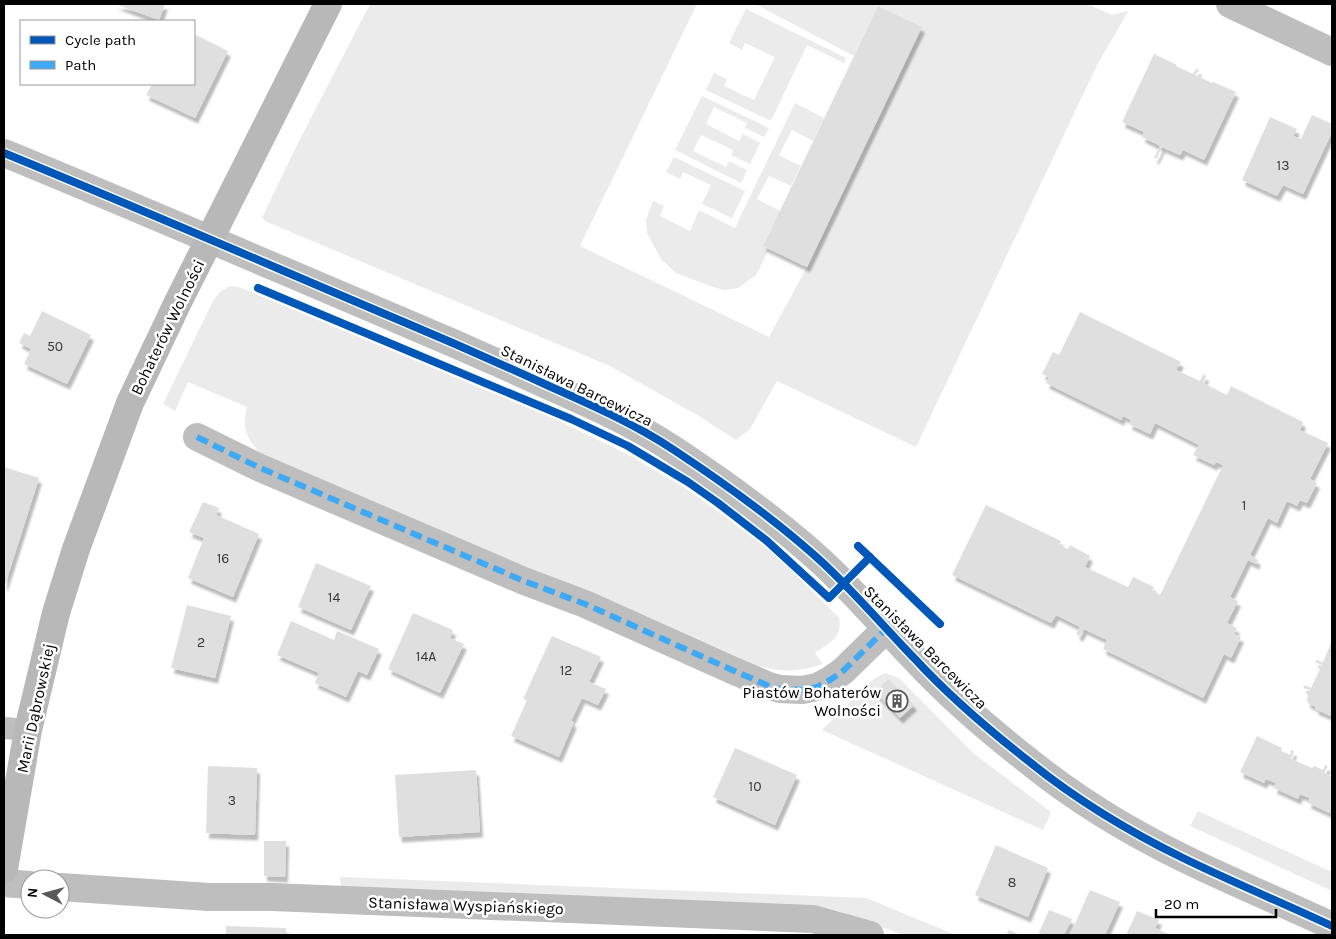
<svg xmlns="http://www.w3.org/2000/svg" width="1336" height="939" font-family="Karla,sans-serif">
<defs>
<filter id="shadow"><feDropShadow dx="3" dy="5.5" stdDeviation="1" flood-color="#0004"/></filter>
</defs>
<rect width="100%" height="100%" fill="#fff"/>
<g fill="#ebebeb">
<polygon points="370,4 697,4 580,246 769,337 807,267 921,27 878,6 854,56 755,4 1087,4 1112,15 1128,11 1128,12 1097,65 916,447 777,381 750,429 736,440 699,416 610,366 267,222 262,218 296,147"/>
<polygon points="746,9 846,58 844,63 807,45 771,121 706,90 714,73 727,79 724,86 754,100 775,57 745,43 742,50 729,43"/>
<polygon points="702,96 769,128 764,137 745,128 747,123 714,107 706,124 739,141 743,134 760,143 750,164 731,155 733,150 701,135 693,151 726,167 729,161 747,170 741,183 675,150"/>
<polygon points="795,103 824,118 813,141 792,130 779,155 801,166 791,186 769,176 757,199 780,211 763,246 769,249 756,275 738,288 724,290 710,286 676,273 661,259 647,233 646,220 653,201 664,206 660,216 690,231 699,210 735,228"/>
<polygon points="674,157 745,191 732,218 702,204 711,185 683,172 680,179 666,172"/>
<path d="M230,286l9,1 17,7 299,125 72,35 58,34 31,22 48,36 25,22 50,50c4,20 -10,25 -24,35l8,11c-23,8 -46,9 -69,0l-164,-73 -57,-21 -271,-116c-16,-15 -20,-26 -15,-47l-59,-25 -13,29 -12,-7 51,-105 7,-8z"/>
<polygon points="885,673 899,678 973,753 1051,812 1043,830 822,730 875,678"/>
<polygon points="1198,811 1332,872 1332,891 1190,826"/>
<polygon points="340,877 866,898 956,935 903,935 838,911 806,907 341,891"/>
</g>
<g fill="#dfdfdf" filter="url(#shadow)">
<polygon points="115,4 165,4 159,20"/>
<polygon points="878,6 922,27 807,267 763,246"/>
<polygon points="194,34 228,51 195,118 146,95 152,84 194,84"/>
<polygon points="1154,54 1177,65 1176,66 1193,74 1196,69 1199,70 1195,75 1212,83 1213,82 1236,92 1204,160 1183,150 1180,155 1162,147 1156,159 1154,158 1160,146 1142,137 1144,132 1122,122"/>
<polygon points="1312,115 1332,124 1332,132 1303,194 1283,185 1277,196 1242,180 1270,117 1297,129 1293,136 1301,139"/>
<polygon points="42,311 91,335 67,384 24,364 31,349 19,343 24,333 30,336"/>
<polygon points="1080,312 1181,362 1176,370 1200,381 1203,374 1206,376 1203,383 1227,395 1231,386 1303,422 1300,430 1328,443 1310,479 1317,483 1307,503 1300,500 1297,506 1287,501 1277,523 1268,518 1250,555 1258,560 1256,564 1248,560 1230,597 1238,601 1227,623 1237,628 1234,634 1241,637 1231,658 1224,654 1203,698 1103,649 1107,640 1084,629 1080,636 1076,634 1080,627 1056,615 1051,623 952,575 986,505 1061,541 1059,545 1068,549 1070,545 1090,556 1085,567 1128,587 1133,577 1154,587 1152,591 1160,595 1223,465 1216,462 1214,465 1193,455 1199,445 1155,423 1150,434 1129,424 1131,420 1123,416 1121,420 1046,383 1049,377 1042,374 1053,352 1059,355"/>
<polygon points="4,467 39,478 4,588"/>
<polygon points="203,502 219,508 216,515 259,534 233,597 188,578 204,538 189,532"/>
<polygon points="316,563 371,586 351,630 298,607"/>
<polygon points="187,605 231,616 215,678 171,668"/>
<polygon points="413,613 453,630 450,638 464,644 440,693 388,669"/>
<polygon points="291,621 334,640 337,631 379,649 367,675 358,671 346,697 315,683 319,673 277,655"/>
<polygon points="552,636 601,657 589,682 606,689 598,705 582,698 571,721 574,722 559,757 511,736 527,700 523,699"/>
<polygon points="1332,641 1332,714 1331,716 1315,709 1316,707 1308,703 1307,699 1310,690 1303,688 1305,685 1311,688 1322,665 1315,662 1316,660 1323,662"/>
<polygon points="888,679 914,705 900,718 875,692"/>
<polygon points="1257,736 1282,748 1281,751 1290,755 1291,750 1294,751 1291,759 1312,768 1314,766 1323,770 1325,765 1328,766 1324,773 1332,777 1332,814 1308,803 1310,798 1300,794 1298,799 1274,788 1276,783 1266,779 1264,783 1240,772"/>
<polygon points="735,748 797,775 775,825 713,797"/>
<polygon points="208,766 257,768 255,835 206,833"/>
<polygon points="476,770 480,832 399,837 395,775"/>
<polygon points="264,841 286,841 285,877 264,876"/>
<polygon points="996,845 1048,868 1028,917 975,895"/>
<polygon points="1090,890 1120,902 1105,935 1070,935"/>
<polygon points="1049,910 1072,919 1064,935 1038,935"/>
<polygon points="1137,911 1159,920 1155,928 1171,935 1126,935"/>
<polygon points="226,926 286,928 286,935 226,935"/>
<polygon points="1009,930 1020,935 1006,935"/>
</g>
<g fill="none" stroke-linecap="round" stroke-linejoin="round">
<polyline stroke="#bebebe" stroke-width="22" points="4,728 28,730"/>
<g stroke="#bebebe" stroke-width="28">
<polyline points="1230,4 1332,52"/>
<path d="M4,153c132,54 263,111 395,167 50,21 100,43 150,66 43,19 86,38 125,64 53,35 102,70 149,113 32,30 61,64 92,96 35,38 75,72 116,104 46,37 99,69 152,95 49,24 100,45 149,68"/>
<polyline points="197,437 258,467 524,581 585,604 732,670 769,686 780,689 802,690 817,687 830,680 843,671 887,628"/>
<polyline points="4,883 30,885"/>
<polyline points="60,887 209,897 272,897 813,919 870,935"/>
</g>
<polyline stroke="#b8b8b8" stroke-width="28" points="4,869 28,730 56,613 76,549 130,403 178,302 328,4"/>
<polyline stroke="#3fa9f5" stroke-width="6" stroke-dasharray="12 6" stroke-linecap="butt" points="197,437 258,467 524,581 585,604 732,670 769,686 780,689 802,690 817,687 830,680 843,671 887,628"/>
<g stroke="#fff" stroke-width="11">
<g id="cycleway">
<path d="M4,153c132,54 263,111 395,167 50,21 100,43 150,66 43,19 86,38 125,64 53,35 102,70 149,113 32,30 61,64 92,96 35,38 75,72 116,104 46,37 99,69 152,95 49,24 100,45 149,68"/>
<polyline points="258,288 571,419 628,446 688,482 718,503 767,541 829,598 870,557"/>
<polyline points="858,546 940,624"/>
</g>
</g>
<use href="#cycleway" stroke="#0057b8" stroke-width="8"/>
</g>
<defs>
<g id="building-ring" transform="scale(1.125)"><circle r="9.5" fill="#fff" stroke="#595959" stroke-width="1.5"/><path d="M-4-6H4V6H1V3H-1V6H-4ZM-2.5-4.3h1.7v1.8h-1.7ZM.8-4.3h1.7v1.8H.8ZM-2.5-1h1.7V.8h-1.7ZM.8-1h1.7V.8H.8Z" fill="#595959"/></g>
</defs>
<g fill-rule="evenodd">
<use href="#building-ring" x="897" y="701"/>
</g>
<g text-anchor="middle" stroke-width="5" stroke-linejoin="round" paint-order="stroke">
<g font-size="14" fill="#383838">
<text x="1283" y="170">13</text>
<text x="55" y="351">50</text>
<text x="1244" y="510">1</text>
<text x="223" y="563">16</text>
<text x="334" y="602">14</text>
<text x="201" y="647">2</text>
<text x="426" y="661">14A</text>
<text x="566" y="675">12</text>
<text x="755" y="791">10</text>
<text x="232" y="805">3</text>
<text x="1012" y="887">8</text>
</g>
<g font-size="16" fill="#000" stroke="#fff">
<text transform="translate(167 327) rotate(-64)" y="6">Bohaterów Wolności</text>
<text transform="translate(577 385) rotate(26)" y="6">Stanisława Barcewicza</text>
<text transform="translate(926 647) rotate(45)" y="6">Stanisława Barcewicza</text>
<text transform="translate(35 708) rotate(-78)" y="6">Marii Dąbrowskiej</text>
<text transform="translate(466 905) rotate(2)" y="6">Stanisława Wyspiańskiego</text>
</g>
<g font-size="16" fill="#000" stroke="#fff" text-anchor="end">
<text x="881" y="698">Piastów Bohaterów<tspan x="881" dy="18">Wolności</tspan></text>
</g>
</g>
<rect width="1336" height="939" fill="none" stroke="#000000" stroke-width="10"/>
<rect x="20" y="20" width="175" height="65" fill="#ffffff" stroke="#999999"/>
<rect x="30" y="36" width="25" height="8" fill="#0057b8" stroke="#999999"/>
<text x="65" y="45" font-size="15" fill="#000000">Cycle path</text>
<rect x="30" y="61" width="25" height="8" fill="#3fa9f5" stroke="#999999"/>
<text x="65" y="70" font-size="15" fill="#000000">Path</text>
<g transform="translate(45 894) rotate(276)"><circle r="24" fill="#ffffff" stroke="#999999"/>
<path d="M0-4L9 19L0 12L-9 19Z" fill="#595959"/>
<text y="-8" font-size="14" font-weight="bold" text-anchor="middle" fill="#000000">N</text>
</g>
<path d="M1156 909v8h120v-8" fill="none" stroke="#000000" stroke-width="2.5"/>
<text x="1164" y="909" font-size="15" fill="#000000" stroke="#ffffff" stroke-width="4" paint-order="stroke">20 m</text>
</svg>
